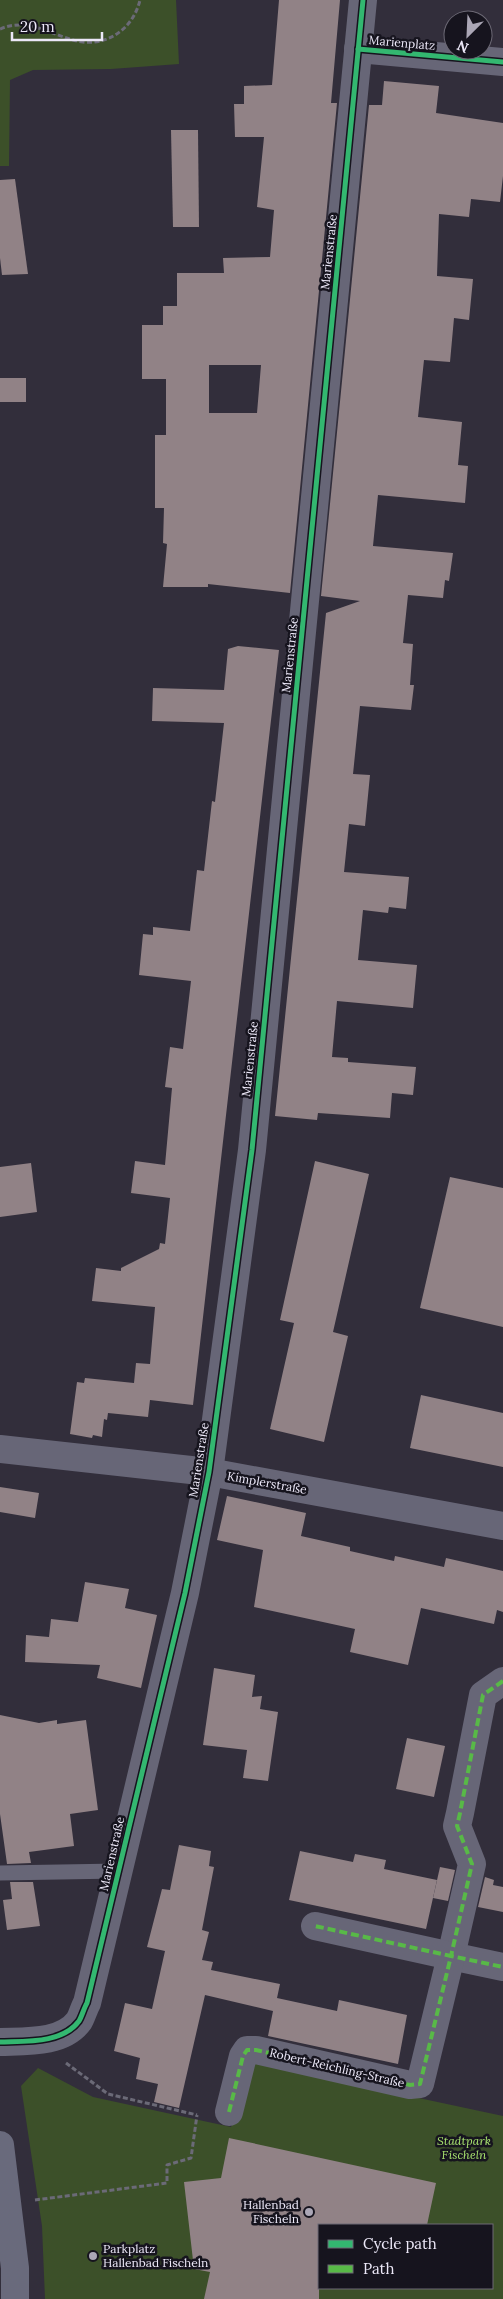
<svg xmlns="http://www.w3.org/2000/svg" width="503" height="2299" font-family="Lora,serif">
<rect width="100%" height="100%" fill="#322e3b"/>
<g fill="#3c5029" fill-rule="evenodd">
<polygon points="0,0 176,0 179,64 111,69 33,70 10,80 9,166 0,166"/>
<path d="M255,2063l248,53v183h-458l-3,-73 -21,-140 17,-18 55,29 138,30zM319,2225h173v63h-173z"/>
</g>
<g fill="#918286" fill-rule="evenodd">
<path d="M279,0h61l-9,103h6l-47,490 -82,-9v3h-45l4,-43 -4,-1 1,-35h-9v-73h11v-56h-24v-54h21v-19h14v-33h47l-1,-15 47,-1 4,-47 -17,-3 7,-70h-29l-1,-33h10v-18l28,-1zM209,365h52l-4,48h-48z"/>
<polygon points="384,81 439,86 436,113 503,123 503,176 500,202 471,199 469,217 439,214 437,276 473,279 469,320 454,318 450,362 424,360 418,417 462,422 458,465 468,466 465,503 378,495 373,546 453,553 449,581 445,580 443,598 408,595 403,643 413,644 410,685 414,685 411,710 360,706 353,774 370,775 365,826 349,824 344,872 409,877 406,909 389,907 388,913 363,910 358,960 417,965 413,1008 337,1001 332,1057 348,1058 348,1062 416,1067 413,1095 392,1093 390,1118 318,1113 317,1120 275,1116 326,613 360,601 321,596 369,105 382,105"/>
<polygon points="171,130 198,130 199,227 173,227"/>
<polygon points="15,179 28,274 2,275 0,258 0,180"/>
<rect x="0" y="378" width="26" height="24"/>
<polygon points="238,646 279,650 193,1405 150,1400 148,1417 108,1413 107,1420 104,1419 102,1437 93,1435 92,1438 70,1434 77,1382 84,1383 85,1378 134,1383 136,1363 150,1364 155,1307 92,1301 96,1268 121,1271 121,1268 159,1249 160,1243 165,1244 170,1198 131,1193 135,1161 165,1165 172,1088 165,1087 170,1047 183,1049 191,981 139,975 143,934 153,935 153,927 190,931 197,870 204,871 212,801 215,802 224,723 152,721 153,688 224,690 228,649"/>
<polygon points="315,1161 369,1174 333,1332 348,1336 324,1442 270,1429 294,1323 280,1320"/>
<polygon points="31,1163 37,1212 0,1217 0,1167"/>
<polygon points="450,1177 503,1188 503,1327 420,1308"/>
<polygon points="421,1395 503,1413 503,1467 410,1448"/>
<polygon points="0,1487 39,1493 35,1518 0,1512"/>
<polygon points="227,1496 306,1513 301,1536 350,1547 350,1551 394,1561 395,1556 444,1567 446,1558 503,1571 503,1612 497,1610 494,1624 421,1608 408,1665 350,1652 355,1629 254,1607 263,1550 217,1540"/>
<polygon points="85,1582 129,1589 125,1608 157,1615 141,1688 97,1678 100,1665 25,1662 26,1635 49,1637 51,1619 78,1622"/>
<polygon points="214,1668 255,1675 252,1697 262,1696 260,1709 278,1712 268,1781 243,1778 247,1750 203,1745"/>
<polygon points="0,1715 39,1723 57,1720 57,1724 86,1720 98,1810 70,1814 74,1846 29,1852 31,1863 7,1864 0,1814"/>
<polygon points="407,1738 445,1746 434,1797 396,1789"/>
<polygon points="179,1845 211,1851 209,1866 214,1867 202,1930 209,1932 202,1960 213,1962 211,1970 280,1984 277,1998 337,2011 339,2000 407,2015 398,2064 268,2036 273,2011 205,1995 179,2108 154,2102 158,2084 136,2079 140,2058 114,2051 125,2003 152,2009 165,1951 147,1947 162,1889 170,1890"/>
<polygon points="300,1851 353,1862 355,1854 386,1860 384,1869 437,1880 426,1929 289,1900"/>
<polygon points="440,1867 455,1870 448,1901 433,1898"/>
<polygon points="485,1877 494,1880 493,1885 503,1887 503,1912 478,1907"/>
<polygon points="10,1882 33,1882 40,1926 7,1930 3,1900 12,1899"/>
<polygon points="229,2138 436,2183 427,2225 319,2225 319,2299 204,2299 210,2272 194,2269 184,2182 221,2178"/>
</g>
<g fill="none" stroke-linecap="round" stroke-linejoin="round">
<g stroke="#6b6a77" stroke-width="3" stroke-dasharray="5 2.5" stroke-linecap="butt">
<path d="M0,29c31,-13 54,9 83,13 28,3 51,-16 57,-42"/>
<polyline points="66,2063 108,2094 197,2115"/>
<polyline points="35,2200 167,2183 167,2165 191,2158 197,2115"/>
</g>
<polyline stroke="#676677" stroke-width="15" points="0,1873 119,1871"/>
<g stroke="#676677" stroke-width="28">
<polyline points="358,49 503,62"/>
<polyline points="0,1449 209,1472 503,1526"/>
<polyline points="503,1681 483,1695 460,1813 457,1826 472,1864 451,1956 503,1967"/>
<path d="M0,2042c25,-1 62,2 79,-21 3,-5 5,-13 8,-18l98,-410 24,-121 43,-322 111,-1150"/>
<polyline points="229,2112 243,2056 247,2050 256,2050 410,2085 420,2084 451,1956 315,1926"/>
</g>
<polyline stroke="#696a7c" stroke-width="28" points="0,2145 15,2268 15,2299"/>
<g stroke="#58b947" stroke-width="4" stroke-dasharray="8 4" stroke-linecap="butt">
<polyline points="503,1681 483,1695 460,1813 457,1826 472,1864 451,1956 503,1967"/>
<polyline points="229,2112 243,2056 247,2050 256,2050 410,2085 420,2084 451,1956 315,1926"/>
</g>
<g stroke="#16141e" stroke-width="8">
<g id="cycleway">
<polyline points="358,49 503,62"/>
<path d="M0,2042c25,-1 62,2 79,-21 3,-5 5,-13 8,-18l98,-410 24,-121 43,-322 111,-1150"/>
</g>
</g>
<use href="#cycleway" stroke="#33b770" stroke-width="5"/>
</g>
<g fill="#aba7b6" stroke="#16141e" stroke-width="2">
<circle cx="309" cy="2212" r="5"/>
<circle cx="93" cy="2256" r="5"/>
</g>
<g text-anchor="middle" stroke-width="5" stroke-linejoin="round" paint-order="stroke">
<g font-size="12" fill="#ece8f8" stroke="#16141e">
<text transform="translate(402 43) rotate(5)" y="4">Marienplatz</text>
<text transform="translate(329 252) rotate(-84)" y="4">Marienstraße</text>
<text transform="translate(290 655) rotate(-84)" y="4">Marienstraße</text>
<text transform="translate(250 1059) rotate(-84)" y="4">Marienstraße</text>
<text transform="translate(199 1460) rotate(-81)" y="4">Marienstraße</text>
<text transform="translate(267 1483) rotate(10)" y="4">Kimplerstraße</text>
<text transform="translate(112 1854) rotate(-77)" y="4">Marienstraße</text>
<text transform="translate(337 2068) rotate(13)" y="4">Robert-Reichling-Straße</text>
</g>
<g font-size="12" font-style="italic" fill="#a7e16e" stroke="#16141e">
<text x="464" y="2145">Stadtpark<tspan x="464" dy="14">Fischeln</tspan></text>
</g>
<g font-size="12" fill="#ece8f8" stroke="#16141e" text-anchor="end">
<text x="299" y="2209">Hallenbad<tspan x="299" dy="14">Fischeln</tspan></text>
<text x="103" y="2253" text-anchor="start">Parkplatz<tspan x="103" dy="14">Hallenbad Fischeln</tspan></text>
</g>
</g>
<rect x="318" y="2224" width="175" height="65" fill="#16141e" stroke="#6c6975"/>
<rect x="328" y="2240" width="25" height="8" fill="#33b770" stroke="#6c6975"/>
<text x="363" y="2249" font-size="15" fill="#ece8f8">Cycle path</text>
<rect x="328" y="2265" width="25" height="8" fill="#58b947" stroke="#6c6975"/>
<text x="363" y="2274" font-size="15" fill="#ece8f8">Path</text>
<g transform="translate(468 35) rotate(204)"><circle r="24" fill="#16141e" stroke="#6c6975"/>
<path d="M0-4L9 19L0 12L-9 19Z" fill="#aba7b6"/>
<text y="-8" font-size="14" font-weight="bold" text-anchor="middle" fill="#ece8f8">N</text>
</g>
<path d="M12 32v8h90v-8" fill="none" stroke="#ece8f8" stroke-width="2.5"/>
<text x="20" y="32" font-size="15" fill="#ece8f8" stroke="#16141e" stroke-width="4" paint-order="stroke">20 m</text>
</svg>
